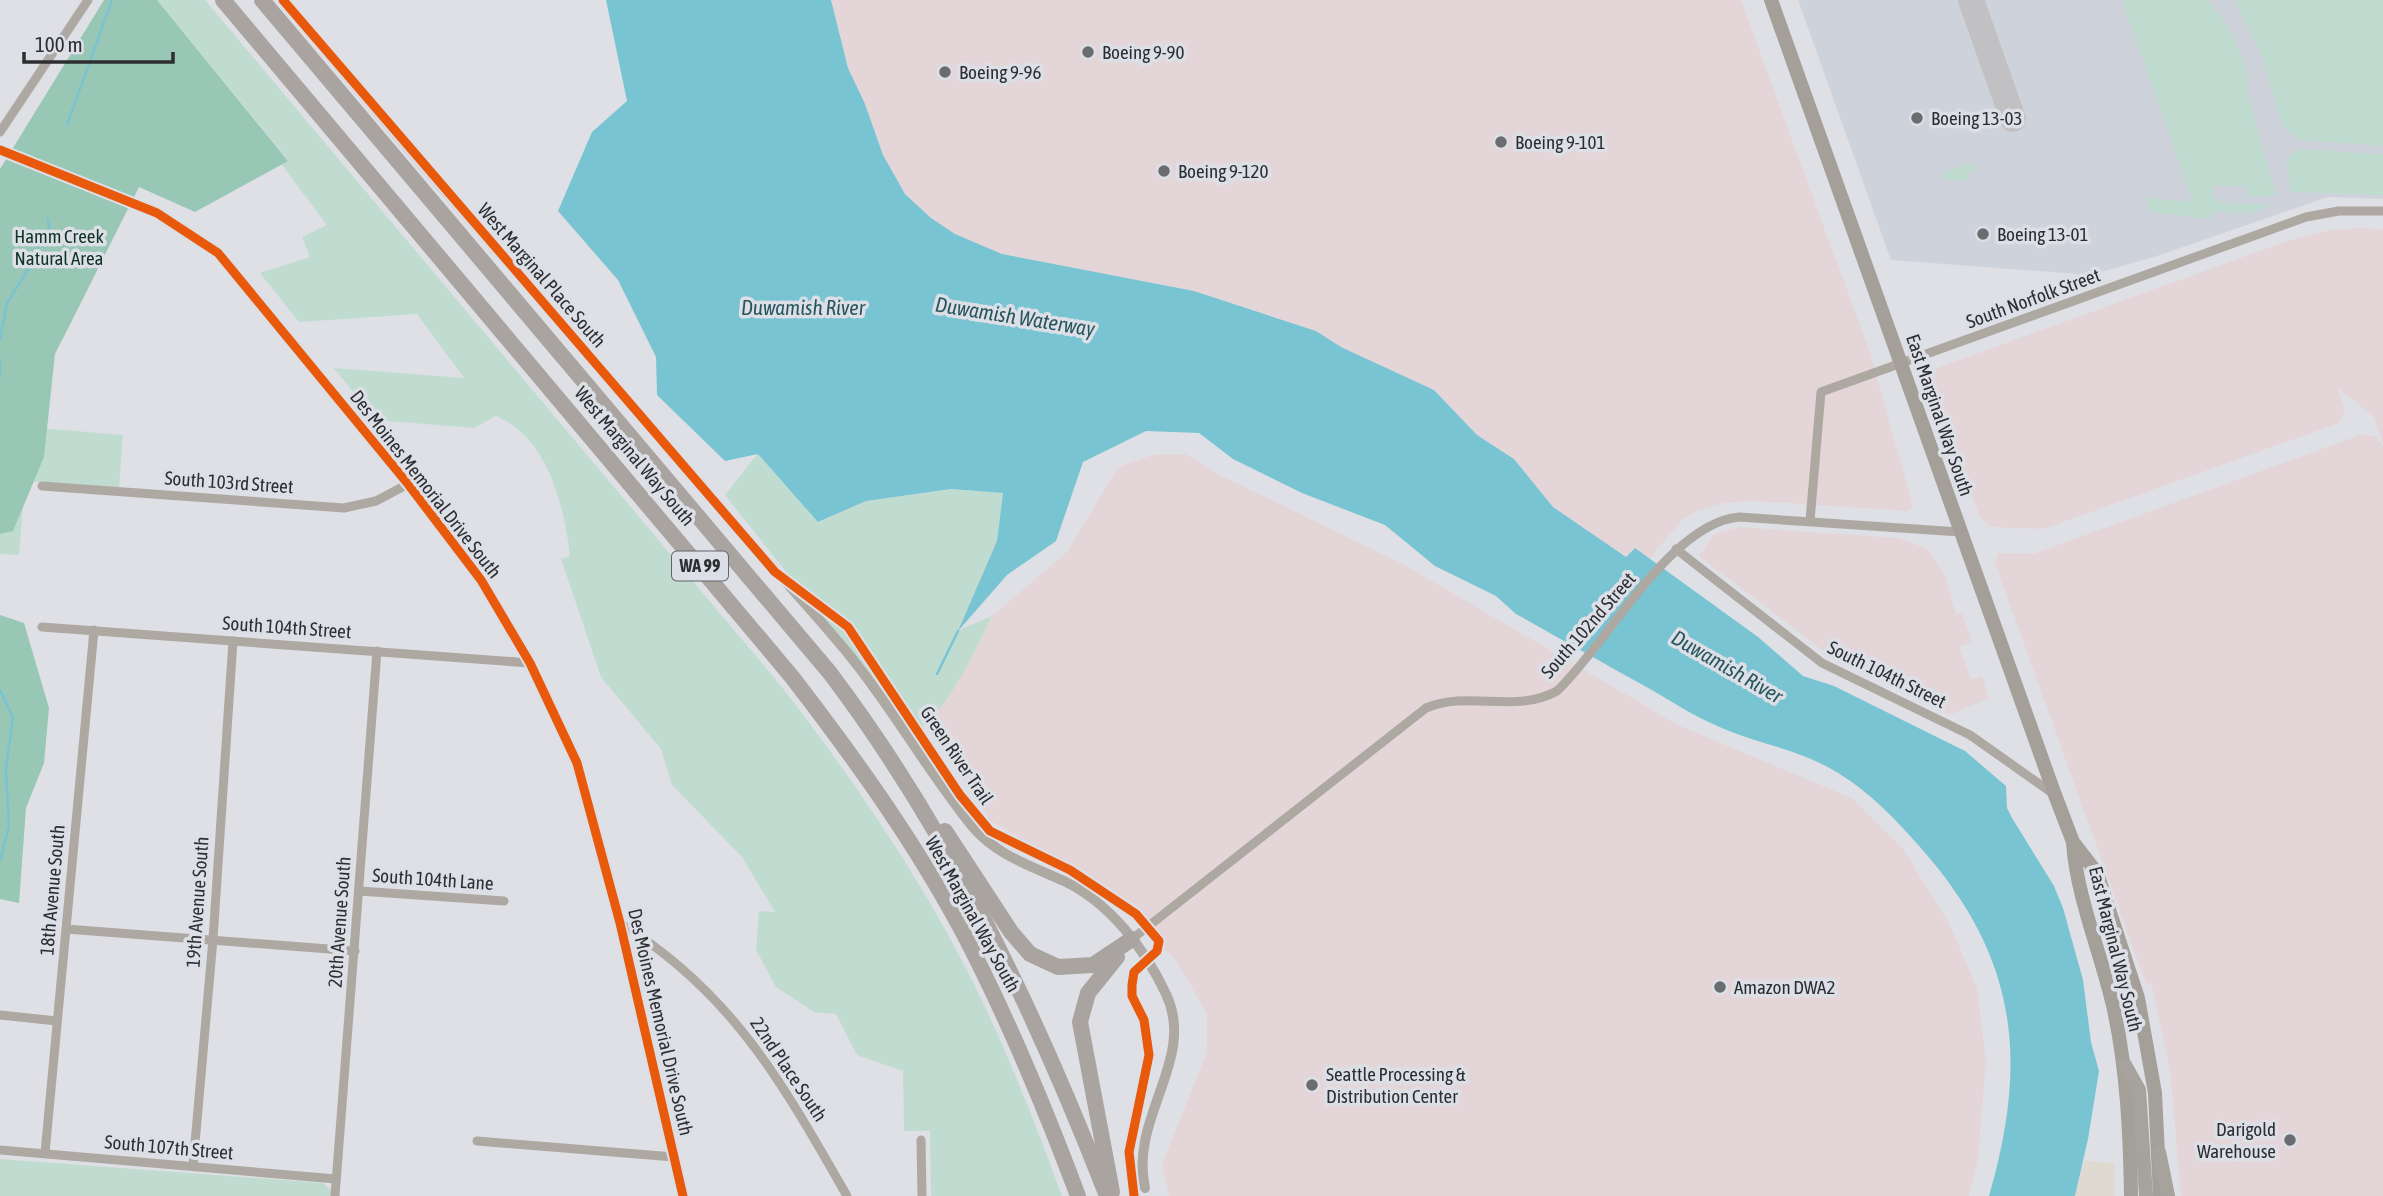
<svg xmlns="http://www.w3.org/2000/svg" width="2383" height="1196" font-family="'Asap Condensed',sans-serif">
<rect width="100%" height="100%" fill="#dfe0e5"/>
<polygon fill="#dedad1" points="2084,1161 2115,1163 2114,1196 2075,1196"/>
<g fill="#e4d6d8">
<polygon points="831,0 1741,0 1869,350 1913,506 1907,511 1753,501 1724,503 1697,511 1682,520 1649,559 1635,548 1627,558 1553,507 1514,459 1477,435 1434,390 1341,347 1316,331 1194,291 1002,254 955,234 931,218 905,194 883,155 865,104 848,68"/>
<polygon points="2358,228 2383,229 2383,443 2374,417 2338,388 2345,410 2339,423 2044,529 1990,527 1979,515 1931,382 1937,368 2287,241 2330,230"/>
<polygon points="2363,434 2377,437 2383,446 2383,1196 2181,1196 2170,1069 2151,983 2146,984 1995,563 1998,553 2033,554"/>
<polygon points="1186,454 1216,473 1405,565 1678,725 1852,798 1902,847 1950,925 1977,988 1986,1061 1978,1160 1969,1196 1169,1196 1162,1164 1207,1052 1207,1014 1177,962 1134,917 1075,871 991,821 926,725 974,654 992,616 1067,552 1118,467 1152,455"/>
<polygon points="1740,527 1897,538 1926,548 1944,573 1956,614 1962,613 1972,642 1959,647 1971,679 1982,676 1989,698 1950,715 1830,656 1699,556 1714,534"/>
</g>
<polygon fill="#ced2db" points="1798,0 2383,0 2383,199 2328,197 2154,257 2076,279 2077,274 1891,260"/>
<g fill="#c0dcd0">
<path d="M157,0h48l576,686c63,81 122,166 171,256 44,81 79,168 110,254h-131l-1,-65h-26l-1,-60 -46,-16 -21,-41 -22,-2 -38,-25 -20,-37 3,-39 16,1 -33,-55 -70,-72 -11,-36 -60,-72 -40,-118 9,-3c-6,-51 -22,-118 -74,-140l-22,12 -99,-8 -41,-52 130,10 -47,-64 -118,8 -39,-49 50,-16 -8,-20 25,-12 -46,-61 7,-4z"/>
<polygon points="2122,0 2207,0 2228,26 2240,53 2247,74 2248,96 2276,196 2247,197 2247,186 2213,186 2212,195 2222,203 2272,205 2250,213 2213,212 2211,219 2150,212 2147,198 2193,202"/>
<polygon points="2235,0 2383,0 2383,146 2300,140 2283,127 2261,53"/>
<polygon points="2304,149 2383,155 2383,195 2291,192 2286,161 2293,152"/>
<polygon points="1972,162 1976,171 1970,171 1968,181 1941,179 1942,173"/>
<polygon points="41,190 121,222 90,277 93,279 63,339 34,337 28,427 123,435 119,488 25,481 19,555 0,554 0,326"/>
<path d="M758,453l61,69 47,-21 85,-12 52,4 -6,48 -38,89 33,-14c-20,41 -41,89 -77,118l-190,-239z"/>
<polygon points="0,1159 323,1183 332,1191 332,1196 0,1196"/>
</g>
<g fill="#99c7b5">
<polygon points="104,0 157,0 288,161 195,212 139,187 55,354 44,457 13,531 0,534 0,169"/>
<polygon points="0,615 24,623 49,708 44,763 26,808 19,903 0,899"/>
</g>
<path fill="#79c4d3" d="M606,0h225l17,68 17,36 18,51 22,39 26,24 24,16 47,20 192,37 122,40 25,16 93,43 43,45 37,24 39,48 73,50 9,-9 123,89 45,39 31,10 131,65 41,35 1,22 5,10 42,68 9,22 20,72 8,62 8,29 -11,68 -13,57h-86c40,-138 28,-240 -69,-349 -25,-28 -50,-55 -82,-74 -40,-25 -83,-29 -123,-48 -23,-10 -44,-24 -65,-36 -45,-25 -89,-50 -134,-75l-20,-18 -61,-30 -50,-41 -83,-32 -69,-34 -34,-26 -53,-2 -63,31 -27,79 -49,34 -49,56 39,-90 6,-48 -52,-4 -85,12 -48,21 -60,-68 -33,7 -68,-66 -1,-38 -38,-77 -60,-69 34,-79 35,-31z"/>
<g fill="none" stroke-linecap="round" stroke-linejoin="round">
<g stroke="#79c4d3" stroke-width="2.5">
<polyline points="67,125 112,0"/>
<polyline points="0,339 7,303 29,268 38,246 50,236 48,219"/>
<polyline points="0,360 0,376"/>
<polyline points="937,674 958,631"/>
<polyline points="0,690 13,717 6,770 9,826 0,861"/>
</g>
<polyline stroke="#c1c0c2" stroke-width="26" points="1971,0 2013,119"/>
<g stroke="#ada8a2" stroke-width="9">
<polyline points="0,132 88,0"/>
<polyline points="42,486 344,508 376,501 408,484"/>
<polyline points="1810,521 1821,392 2306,217 2339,211 2383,211"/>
<polyline points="1676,549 1822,663 1970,735 2055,795"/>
<polyline points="42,627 530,663"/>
<polyline points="359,891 504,901"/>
<path d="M620,923c113,70 163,161 227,273"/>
<polyline points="66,929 355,951"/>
<path d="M1132,939l294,-231c43,-18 90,6 131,-17 50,-47 113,-168 182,-174l221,15"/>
<polyline points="0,1015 57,1021"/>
<polyline points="921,1140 922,1196"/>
<polyline points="477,1141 674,1157"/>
<polyline points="0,1150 336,1179"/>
<polyline points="45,1153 94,630"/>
<polyline points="193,1166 213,939 233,641"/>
<polyline points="335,1196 377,651"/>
</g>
<path stroke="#ada8a2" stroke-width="10" d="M283,0c148,179 304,352 455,528 37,43 76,84 112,128 44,54 78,116 122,170 24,29 59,40 92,55 46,22 81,68 102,113 31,65 -37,123 -21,194"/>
<polyline stroke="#aca7a2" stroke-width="12" points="0,150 157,213 218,253 408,484 481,580 530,663 577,763 620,923 683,1196"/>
<g stroke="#a49f99" stroke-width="14">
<polyline points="1771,0 2055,795 2073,842 2097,873 2138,998 2155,1093 2160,1196"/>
<path d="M2073,843c4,56 29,112 41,167 13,60 16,124 17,186"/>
</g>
<g stroke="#a6a29c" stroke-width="14">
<polyline points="2125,1065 2139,1090 2146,1196"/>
<polyline points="2159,1152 2168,1196"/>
</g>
<g stroke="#a9a49f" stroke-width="16">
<path d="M223,0l569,677c64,83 125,168 174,261 43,83 79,170 112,258"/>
<path d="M262,0l568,673c120,159 205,338 277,523"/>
<polyline points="945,831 1011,932 1030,954 1058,967 1093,965 1132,939"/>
<polyline points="1112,1192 1080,1022 1088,993 1117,957"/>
</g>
<g stroke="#dddfe7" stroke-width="13">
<g id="cycleway">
<polyline points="283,0 775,572 848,627 960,795 990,831 1070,870 1136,914 1159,941 1157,951 1134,972 1132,985 1132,996 1144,1020 1149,1055 1129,1152 1134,1196"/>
<polyline points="0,150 157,213 218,253 408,484 481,580 530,663 577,763 620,923 683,1196"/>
</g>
</g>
<use href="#cycleway" stroke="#e8590c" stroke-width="9"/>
</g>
<g fill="#6b6c70" stroke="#dddfe7" stroke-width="2.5">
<circle cx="1088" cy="52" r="7"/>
<circle cx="945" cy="72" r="7"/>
<circle cx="1917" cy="118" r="7"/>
<circle cx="1501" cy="142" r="7"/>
<circle cx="1164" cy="171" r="7"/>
<circle cx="1983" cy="234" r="7"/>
<circle cx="1720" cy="987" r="7"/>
<circle cx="1312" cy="1085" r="7"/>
<circle cx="2290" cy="1140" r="7"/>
</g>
<g text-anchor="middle" stroke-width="7" stroke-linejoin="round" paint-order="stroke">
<rect fill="#dddfe7" stroke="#626368" stroke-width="2" x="672" y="551.5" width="56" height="29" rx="5"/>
<g font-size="18" font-weight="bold" fill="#2d2e31">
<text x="700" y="572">WA 99</text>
</g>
<g font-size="19" fill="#2d2e31" stroke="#dddfe7" text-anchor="start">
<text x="1102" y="59">Boeing 9-90</text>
<text x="959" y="79">Boeing 9-96</text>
<text x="1931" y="125">Boeing 13-03</text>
<text x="1515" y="149">Boeing 9-101</text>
<text x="1178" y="178">Boeing 9-120</text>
<text x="1997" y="241">Boeing 13-01</text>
<text x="1734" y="994">Amazon DWA2</text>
<text x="1326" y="1081">Seattle Processing &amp;<tspan x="1326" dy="22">Distribution Center</tspan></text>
<text x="2276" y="1136" text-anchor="end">Darigold<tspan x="2276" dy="22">Warehouse</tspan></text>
</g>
<g font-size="19" fill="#0e3424" stroke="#dddfe7">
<text x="59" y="243">Hamm Creek<tspan x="59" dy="22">Natural Area</tspan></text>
</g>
<g font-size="19" fill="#2d2e31" stroke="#dddfe7">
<text transform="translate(542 275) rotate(49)" y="7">West Marginal Place South</text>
<text transform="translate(2033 298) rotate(-20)" y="7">South Norfolk Street</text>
<text transform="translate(1940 415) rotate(71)" y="7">East Marginal Way South</text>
<text transform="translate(635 456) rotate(50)" y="7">West Marginal Way South</text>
<text transform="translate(229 482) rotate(4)" y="7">South 103rd Street</text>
<text transform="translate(426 484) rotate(52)" y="7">Des Moines Memorial Drive South</text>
<text transform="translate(1588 625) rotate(-49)" y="7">South 102nd Street</text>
<text transform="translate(287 627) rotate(4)" y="7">South 104th Street</text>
<text transform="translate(1887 674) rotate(26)" y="7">South 104th Street</text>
<text transform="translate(957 755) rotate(56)" y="7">Green River Trail</text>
<text transform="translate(433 879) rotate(4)" y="7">South 104th Lane</text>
<text transform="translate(52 890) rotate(-85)" y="7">18th Avenue South</text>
<text transform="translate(197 902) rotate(-86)" y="7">19th Avenue South</text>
<text transform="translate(973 914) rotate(61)" y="7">West Marginal Way South</text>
<text transform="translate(339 922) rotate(-86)" y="7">20th Avenue South</text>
<text transform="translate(2116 949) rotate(76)" y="7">East Marginal Way South</text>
<text transform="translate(661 1022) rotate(77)" y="7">Des Moines Memorial Drive South</text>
<text transform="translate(789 1069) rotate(56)" y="7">22nd Place South</text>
<text transform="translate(169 1147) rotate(5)" y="7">South 107th Street</text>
</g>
<g font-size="21" font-style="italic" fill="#28565f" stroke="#dddfe7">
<text x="803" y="315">Duwamish River</text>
<text transform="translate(1015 317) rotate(9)" y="7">Duwamish Waterway</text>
<text transform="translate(1727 667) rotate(30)" y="7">Duwamish River</text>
</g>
</g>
<path d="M24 52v10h149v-10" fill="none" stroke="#2d2e31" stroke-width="3.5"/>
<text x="35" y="52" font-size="21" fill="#2d2e31" stroke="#dddfe7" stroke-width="5" paint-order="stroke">100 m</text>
</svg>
